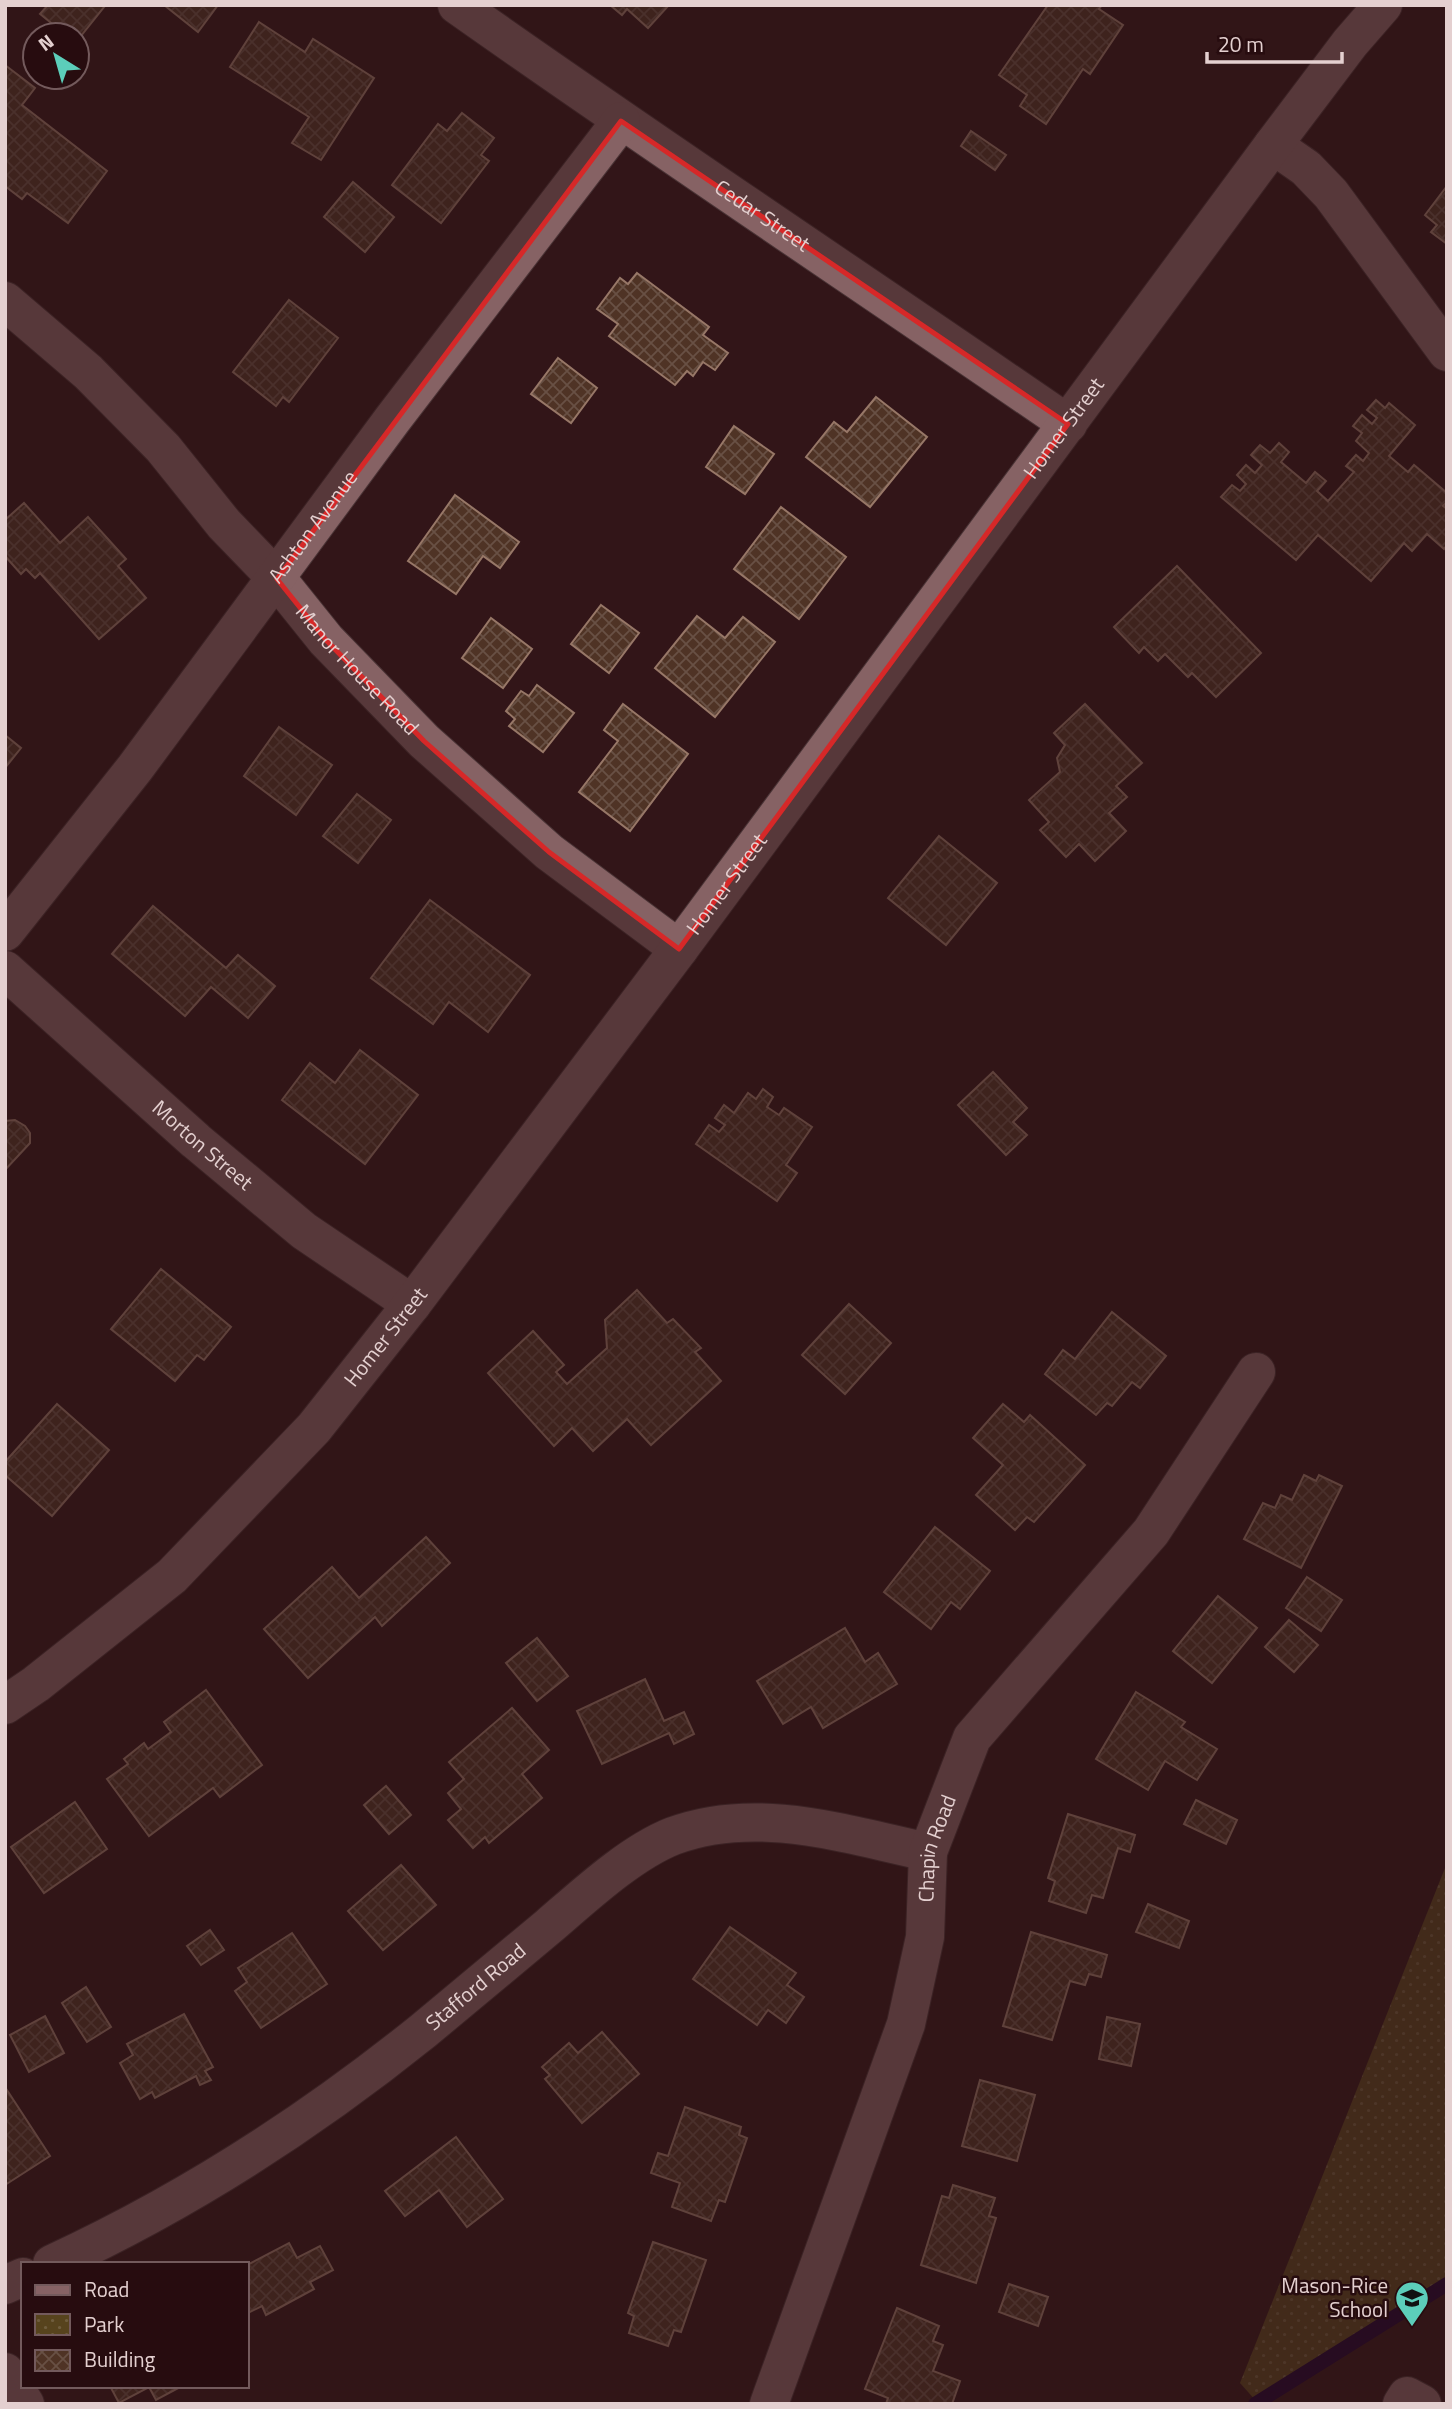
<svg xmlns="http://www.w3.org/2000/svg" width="1452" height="2409" font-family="'Titillium Web',sans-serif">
<defs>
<pattern id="park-dots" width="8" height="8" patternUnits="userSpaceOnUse" patternTransform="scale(1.75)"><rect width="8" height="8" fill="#57431d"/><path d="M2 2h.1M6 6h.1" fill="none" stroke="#6f5d3d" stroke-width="1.8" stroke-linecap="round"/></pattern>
<pattern id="building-cross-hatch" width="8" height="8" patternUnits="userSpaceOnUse" patternTransform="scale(1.75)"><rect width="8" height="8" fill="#4f3325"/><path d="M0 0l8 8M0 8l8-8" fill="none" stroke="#685044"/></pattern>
</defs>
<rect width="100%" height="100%" fill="#321518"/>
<polygon fill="url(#park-dots)" points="1447,1863 1447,2284 1257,2402 1240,2383"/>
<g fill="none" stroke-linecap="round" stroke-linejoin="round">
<polyline stroke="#1b002d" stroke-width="14" points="1255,2404 1447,2284"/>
</g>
<g fill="url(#building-cross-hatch)" stroke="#977767" stroke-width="2">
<polygon points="48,5 102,5 104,7 77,41 77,35 66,35 40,14"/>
<polygon points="164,5 218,5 198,32"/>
<polygon points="610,5 669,5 648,28 627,9 622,15"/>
<polygon points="1048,5 1102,5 1099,9 1123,25 1090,74 1083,69 1046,124 1020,106 1027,95 999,75"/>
<polygon points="259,22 305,52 313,39 374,78 321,160 292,143 309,117 230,67"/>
<polygon points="5,65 35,88 22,105 107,171 68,223 27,193 22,199 5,186"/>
<polygon points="462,113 494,138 481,155 489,161 441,223 392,185 438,124 447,131"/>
<polygon points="971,131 1006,155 995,170 961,146"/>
<polygon points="353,182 394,217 365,252 324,217"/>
<polygon points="1447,186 1447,244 1431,232 1437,225 1425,215"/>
<polygon points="637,273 709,327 703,335 728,353 715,370 703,362 693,376 687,371 675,385 609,336 618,324 597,309 620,278 628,284"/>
<polygon points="289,300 338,338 289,402 283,397 276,406 233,372"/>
<polygon points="558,358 597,388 571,423 531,394"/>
<polygon points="876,397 927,437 870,507 806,457 834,422 847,432"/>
<polygon points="1376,400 1385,408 1389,403 1415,425 1389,456 1408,472 1414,465 1447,493 1447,502 1443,506 1447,509 1447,545 1444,549 1427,534 1412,551 1404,543 1371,581 1318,535 1296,560 1221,497 1232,485 1240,491 1246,484 1237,475 1246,465 1255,473 1262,465 1251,455 1260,445 1270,453 1279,443 1289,452 1281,462 1306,483 1315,472 1326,481 1317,491 1328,501 1354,472 1346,466 1356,455 1363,461 1369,453 1356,441 1362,433 1353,426 1362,415 1372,424 1377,418 1367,410"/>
<polygon points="734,426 774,454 745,494 706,467"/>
<polygon points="455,495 519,542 500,568 483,556 456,594 408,561"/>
<polygon points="24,503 60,543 88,517 126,559 118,566 146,598 99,639 40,573 35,578 26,569 21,574 5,556 5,520"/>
<polygon points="781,507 846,557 799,619 734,569"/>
<polygon points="1177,566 1261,653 1216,697 1192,673 1188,677 1165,654 1158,661 1144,647 1139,653 1114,627"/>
<polygon points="601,605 639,633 609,673 571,644"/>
<polygon points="697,616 725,638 743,617 775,642 715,717 655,668"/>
<polygon points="491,618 532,649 503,688 462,658"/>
<polygon points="537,685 574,713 543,752 509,726 515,719 506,711 521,691 529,696"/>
<polygon points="623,704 688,754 630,831 579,792 618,741 604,730"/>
<polygon points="1085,704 1142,763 1116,786 1127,797 1109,813 1126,831 1095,861 1079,844 1066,857 1040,830 1049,822 1029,800 1060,772 1057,758 1065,745 1054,733"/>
<polygon points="279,727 332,765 296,815 244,776"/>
<polygon points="5,735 21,748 5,768"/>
<polygon points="357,794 391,820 358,863 323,836"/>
<polygon points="939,836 997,883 946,945 888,898"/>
<polygon points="430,900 530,975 488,1032 449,1002 433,1024 371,978"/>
<polygon points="153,906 226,968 238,955 275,986 248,1018 211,987 185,1016 112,954"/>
<polygon points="360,1050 418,1095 365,1164 282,1100 310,1063 335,1083"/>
<polygon points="993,1072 1027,1108 1013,1122 1027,1135 1006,1155 958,1105"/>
<polygon points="763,1089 773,1097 767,1107 779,1115 784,1108 812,1127 786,1165 797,1173 777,1201 696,1144 709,1125 719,1132 725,1125 715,1118 724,1105 734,1113 748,1093 756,1099"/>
<polygon points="15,1120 25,1126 30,1133 30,1143 5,1170 5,1121"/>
<polygon points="161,1269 231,1327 204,1360 197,1355 175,1381 111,1329"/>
<polygon points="637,1290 667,1323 673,1319 701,1348 695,1352 721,1381 651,1445 627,1419 593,1451 572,1428 554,1446 488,1373 533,1331 564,1365 556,1372 567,1384 607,1348 605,1320"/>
<polygon points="849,1304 891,1343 845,1394 802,1355"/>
<polygon points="1112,1312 1166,1356 1140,1388 1132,1382 1112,1406 1107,1403 1096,1415 1045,1374 1063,1350 1075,1359"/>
<polygon points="57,1404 109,1450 52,1516 5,1475 5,1462"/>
<polygon points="1003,1404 1024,1422 1030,1415 1085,1465 1034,1522 1027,1517 1015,1530 976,1495 1003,1465 973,1438"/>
<polygon points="1304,1475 1316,1481 1319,1475 1342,1486 1301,1568 1244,1539 1263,1503 1275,1508 1281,1495 1292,1500"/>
<polygon points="935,1527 990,1571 960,1609 951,1602 931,1629 884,1592"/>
<polygon points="426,1537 450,1563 382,1626 375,1617 308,1678 264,1629 332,1567 359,1598"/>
<polygon points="1307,1577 1342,1600 1321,1631 1286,1608"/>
<polygon points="1218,1596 1257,1628 1212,1683 1173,1651"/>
<polygon points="1289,1620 1318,1645 1294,1672 1265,1647"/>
<polygon points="845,1628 865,1662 878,1653 897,1684 823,1728 811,1707 783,1724 757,1681"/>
<polygon points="537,1638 568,1676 537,1701 506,1663"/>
<polygon points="645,1679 664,1721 684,1712 694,1734 674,1744 669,1733 602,1764 577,1711"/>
<polygon points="206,1690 262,1765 220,1797 213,1788 149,1836 107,1779 128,1764 124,1759 144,1743 148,1749 171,1732 164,1722"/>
<polygon points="1136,1692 1185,1722 1181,1727 1217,1749 1197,1780 1165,1761 1148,1790 1096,1759"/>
<polygon points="512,1708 549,1750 522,1774 542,1798 489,1843 485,1837 473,1848 448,1820 461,1809 448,1793 464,1779 449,1762"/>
<polygon points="386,1786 411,1815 389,1834 364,1805"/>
<polygon points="1196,1800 1237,1820 1226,1844 1184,1824"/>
<polygon points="75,1802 107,1849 44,1893 11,1847"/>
<polygon points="1068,1814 1135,1835 1130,1852 1118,1848 1103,1898 1092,1895 1086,1913 1049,1901 1055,1881 1048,1878"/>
<polygon points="401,1865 436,1905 383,1950 348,1911"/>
<polygon points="1148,1904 1189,1921 1179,1948 1136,1932"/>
<polygon points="730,1927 796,1973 787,1985 804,1997 786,2023 768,2010 757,2025 693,1979"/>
<polygon points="210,1930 224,1950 201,1965 187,1946"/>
<polygon points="1031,1932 1107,1955 1101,1977 1089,1974 1085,1985 1070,1981 1052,2040 1003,2026"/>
<polygon points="292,1933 327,1984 261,2028 235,1991 247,1982 238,1968"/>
<polygon points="86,1987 111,2027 87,2042 62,2003"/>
<polygon points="184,2014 213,2067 205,2071 211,2080 200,2085 196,2076 155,2098 152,2092 140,2099 120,2063 133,2055 127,2044"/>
<polygon points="45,2016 64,2053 29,2072 10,2035"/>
<polygon points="1107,2017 1140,2024 1131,2066 1099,2059"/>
<polygon points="602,2032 639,2074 582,2123 545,2079 550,2075 542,2067 569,2043 578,2053"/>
<polygon points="980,2080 1035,2095 1017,2161 962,2146"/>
<polygon points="5,2087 50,2156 5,2185"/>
<polygon points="685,2107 741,2127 739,2135 747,2138 725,2202 719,2200 711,2221 672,2207 680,2183 651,2173 658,2153 668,2156"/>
<polygon points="456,2137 503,2199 467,2227 439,2190 405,2216 385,2191"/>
<polygon points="953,2185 995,2198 989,2216 996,2218 976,2283 921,2265 942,2196 949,2198"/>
<polygon points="653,2242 706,2260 681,2332 674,2330 668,2346 629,2333 634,2316 628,2313"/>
<polygon points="289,2243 297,2258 320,2246 333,2270 310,2282 314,2289 266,2315 262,2306 248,2313 247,2265"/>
<polygon points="1009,2284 1048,2297 1038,2326 999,2312"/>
<polygon points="897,2308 939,2326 933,2341 943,2345 933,2371 960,2381 952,2404 886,2404 888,2398 865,2389"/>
<polygon points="110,2386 182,2386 156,2400 149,2387 119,2403"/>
</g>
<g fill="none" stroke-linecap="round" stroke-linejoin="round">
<g stroke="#493335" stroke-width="40">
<g id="minor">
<path id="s1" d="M457,5c202,143 408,279 611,419"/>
<polyline points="1273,145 1306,168 1331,194 1447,352"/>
<path id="s2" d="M5,301l83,71 75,76 61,76 53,55 49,61 98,101 125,111 130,97"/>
<path id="s3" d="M5,932l130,-164 257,-348 229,-299"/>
<path id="s4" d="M5,970l191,171 108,90 108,73"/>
<path id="s5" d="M5,1705l31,-21 136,-108 142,-148 98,-124 267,-355 594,-804 77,-102 33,-38"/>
<path id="s6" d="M52,2264c132,-61 258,-142 371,-233 42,-35 84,-70 126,-105 35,-30 81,-73 124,-90 83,-31 172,-2 255,16"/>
<polyline points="5,2285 23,2277"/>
<polyline points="5,2372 25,2404"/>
<path id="s7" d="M769,2404l137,-380 19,-87 3,-85 44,-114 179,-206 105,-160"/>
<polyline points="1402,2404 1407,2396 1422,2404"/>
</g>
</g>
<use href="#minor" stroke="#866264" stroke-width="38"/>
</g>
<path d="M0 0H1452V2409H0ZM621,121l447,303 -389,525 -130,-97 -125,-111 -98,-101 -49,-61z" fill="#321518" fill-opacity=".55" fill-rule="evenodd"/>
<path fill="none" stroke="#d62828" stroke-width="5" stroke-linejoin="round" d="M621,121l447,303 -389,525 -130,-97 -125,-111 -98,-101 -49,-61z"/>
<defs>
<g id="school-pin" transform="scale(1.75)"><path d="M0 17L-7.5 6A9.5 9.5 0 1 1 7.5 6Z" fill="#5cceba" stroke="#270c0f"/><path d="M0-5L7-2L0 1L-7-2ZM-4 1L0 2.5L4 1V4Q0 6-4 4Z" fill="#111"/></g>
</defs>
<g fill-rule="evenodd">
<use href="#school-pin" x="1412" y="2298"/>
</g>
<g text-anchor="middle" stroke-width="5" stroke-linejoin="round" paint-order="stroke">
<g font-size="21" fill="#e4d0d0" stroke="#270c0f">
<text dy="7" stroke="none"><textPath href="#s1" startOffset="371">Cedar Street</textPath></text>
<text dy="7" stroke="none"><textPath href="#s5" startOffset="1666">Homer Street</textPath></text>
<text dy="7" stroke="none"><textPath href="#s3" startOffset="509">Ashton Avenue</textPath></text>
<text dy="7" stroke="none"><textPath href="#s2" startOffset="511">Manor House Road</textPath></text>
<text dy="7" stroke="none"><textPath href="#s5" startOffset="1099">Homer Street</textPath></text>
<text dy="7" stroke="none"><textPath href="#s4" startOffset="264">Morton Street</textPath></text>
<text dy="7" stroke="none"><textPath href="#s5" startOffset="532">Homer Street</textPath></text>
<text dy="7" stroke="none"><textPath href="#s7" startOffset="583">Chapin Road</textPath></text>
<text dy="7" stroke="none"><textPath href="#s6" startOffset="508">Stafford Road</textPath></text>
</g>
<g font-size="21" fill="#e4d0d0" stroke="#270c0f" text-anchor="end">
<text x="1388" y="2293">Mason-Rice<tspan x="1388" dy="24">School</tspan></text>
</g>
</g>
<rect width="1452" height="2409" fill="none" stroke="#e4d0d0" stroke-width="14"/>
<rect x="21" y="2262" width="228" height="126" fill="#270c0f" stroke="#735a5c" stroke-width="2"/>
<rect x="35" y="2285" width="35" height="10" fill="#866264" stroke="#735a5c" stroke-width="2"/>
<text x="84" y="2297" font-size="21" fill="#e4d0d0">Road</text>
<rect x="35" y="2314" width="35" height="21" fill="url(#park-dots)" stroke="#735a5c" stroke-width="2"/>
<text x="84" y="2332" font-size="21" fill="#e4d0d0">Park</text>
<rect x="35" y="2350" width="35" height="21" fill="url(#building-cross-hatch)" stroke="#735a5c" stroke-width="2"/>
<text x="84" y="2367" font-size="21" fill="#e4d0d0">Building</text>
<g transform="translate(56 56) rotate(323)"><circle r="33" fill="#270c0f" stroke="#735a5c" stroke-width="2"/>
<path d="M0-5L12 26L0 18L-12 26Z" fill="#5cceba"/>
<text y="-10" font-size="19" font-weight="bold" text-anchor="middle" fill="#e4d0d0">N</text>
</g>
<path d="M1207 52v10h135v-10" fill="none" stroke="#e4d0d0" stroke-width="3.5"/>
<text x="1218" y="52" font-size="21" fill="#e4d0d0" stroke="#270c0f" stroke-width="5" paint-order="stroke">20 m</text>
</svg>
